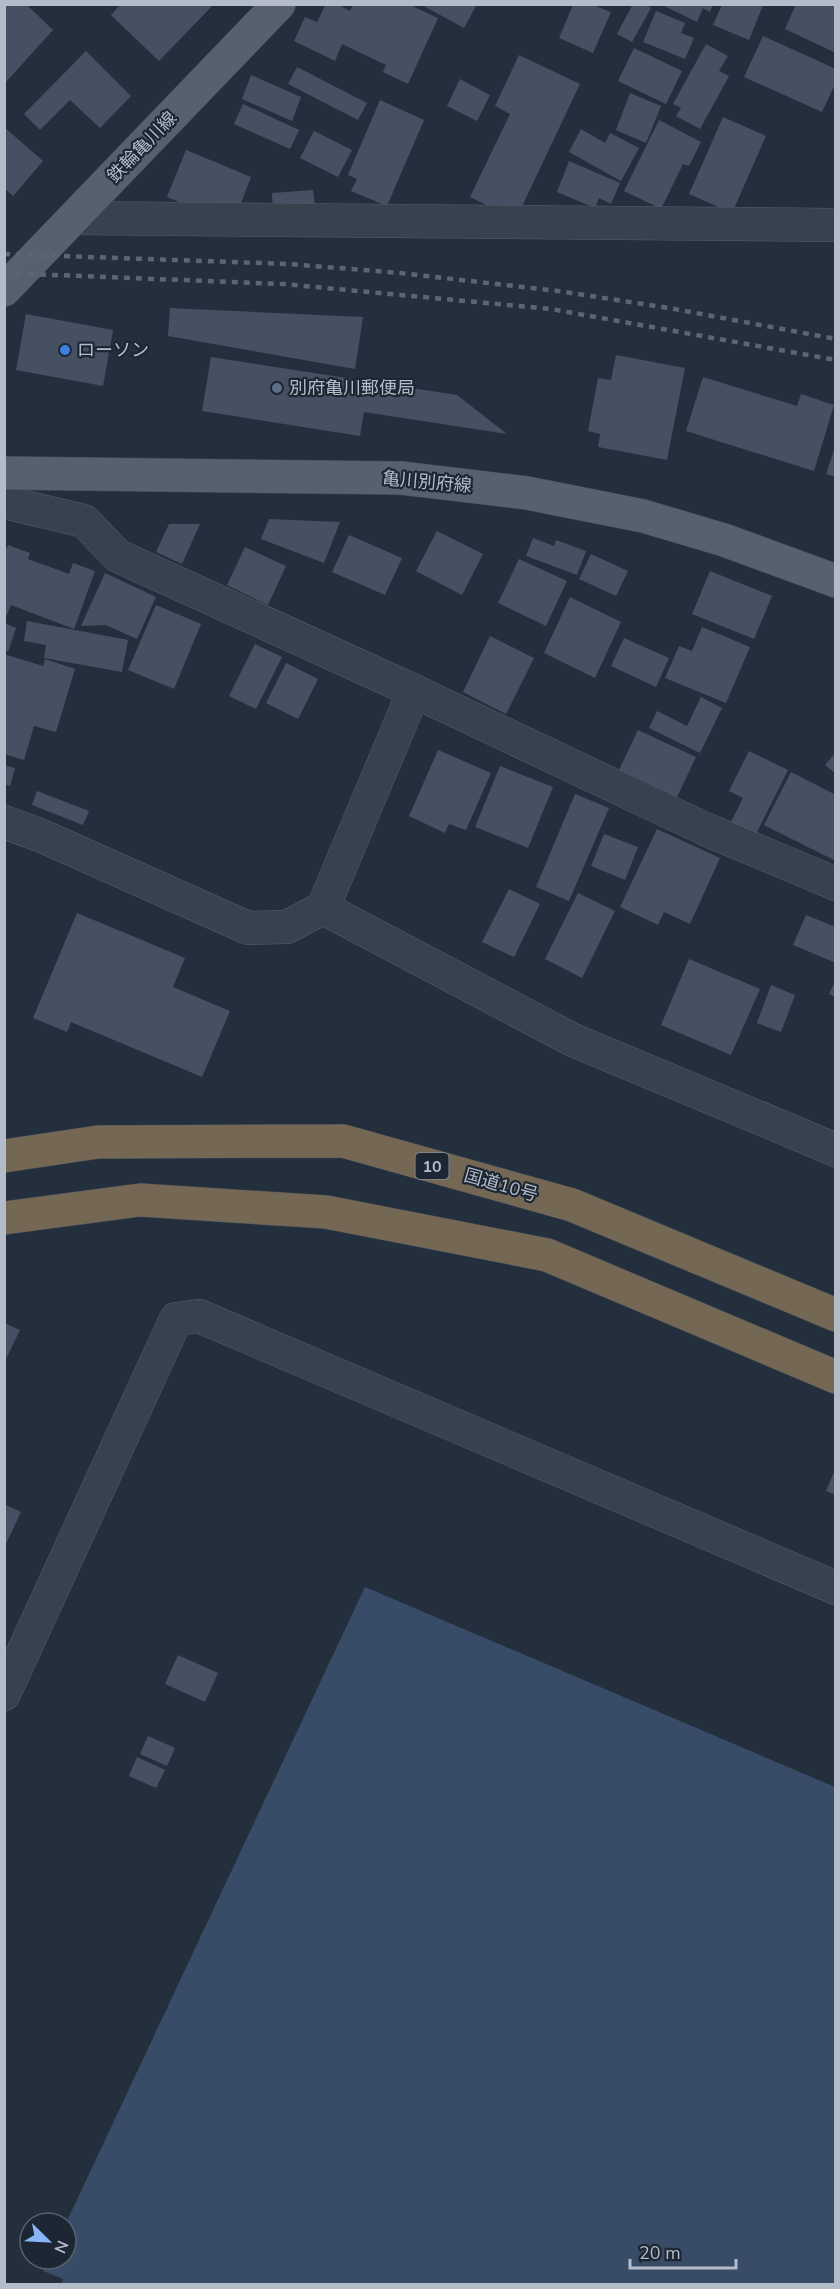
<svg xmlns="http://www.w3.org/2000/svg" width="840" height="2289" font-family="'Nunito Sans','Noto Sans JP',sans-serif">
<rect width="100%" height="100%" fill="#242f3e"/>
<polygon fill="#394c67" points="365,1587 835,1787 835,2284 61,2284 63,2279 43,2271 49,2259 66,2259 66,2223"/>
<g fill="#455162">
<polygon points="5,4 26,4 53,30 5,83"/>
<polygon points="121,4 214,4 159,61 111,15"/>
<polygon points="326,4 337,4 350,11 353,4 408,4 438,18 408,84 383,72 386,65 342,44 335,61 294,41 305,17 317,22"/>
<polygon points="420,4 477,4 464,28"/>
<polygon points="633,4 646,4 651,8 632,42 617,34"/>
<polygon points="660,4 713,4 710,12 703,8 697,22"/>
<polygon points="796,4 831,4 836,7 836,53 785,29"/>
<polygon points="573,5 593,5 611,12 593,53 559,38"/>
<polygon points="722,5 763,5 749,40 713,25"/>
<polygon points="656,11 685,23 681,33 694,38 685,59 643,42"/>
<polygon points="763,36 836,69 836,82 822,112 744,77"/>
<polygon points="706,44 728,56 719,71 729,76 700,129 676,116 681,108 673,104"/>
<polygon points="634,48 682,71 666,104 618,81"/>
<polygon points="86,51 131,96 100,128 70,100 40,130 24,114"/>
<polygon points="519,55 580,84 516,219 470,197 510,114 495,106"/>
<polygon points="297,67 367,103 358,120 288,84"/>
<polygon points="251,75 301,97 292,121 242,99"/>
<polygon points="460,79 490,95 477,121 447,106"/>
<polygon points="630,93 661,106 646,143 616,130"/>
<polygon points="380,100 424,120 387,206 351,191 357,179 348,175"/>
<polygon points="243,104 299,130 290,149 234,124"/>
<polygon points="723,117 766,136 732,213 689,194"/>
<polygon points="659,120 701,142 689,166 683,164 661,209 624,191"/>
<polygon points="4,127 43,161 13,196 4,188"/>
<polygon points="581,129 605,143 610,133 639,148 621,181 569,152"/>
<polygon points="314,131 352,150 338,177 300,158"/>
<polygon points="186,150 251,177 238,211 200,211 167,197"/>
<polygon points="569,161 620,183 611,204 599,198 595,208 557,192"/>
<polygon points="313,190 315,208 273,211 272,193"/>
<polygon points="170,308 363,317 355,369 168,336"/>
<polygon points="26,314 113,330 103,386 16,370"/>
<polygon points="616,355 685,368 667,460 598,447 600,434 588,431 598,378 611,380"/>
<polygon points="211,357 457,395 507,434 364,412 360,436 202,411"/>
<polygon points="703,377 797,406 801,394 834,405 814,471 686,431"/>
<polygon points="835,447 836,447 836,477 826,474"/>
<polygon points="269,519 340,522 324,563 261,539"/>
<polygon points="169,524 200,524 182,564 156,552"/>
<polygon points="437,531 483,554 462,595 416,571"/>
<polygon points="349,535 402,558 385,595 332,572"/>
<polygon points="533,538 554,546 556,540 586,551 577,575 526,556"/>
<polygon points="8,545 30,553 28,559 69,574 73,563 95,571 74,629 11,605 4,622 4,554"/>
<polygon points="245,547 286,566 268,605 227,585"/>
<polygon points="591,554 628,571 616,596 579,579"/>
<polygon points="519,559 567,581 546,626 498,603"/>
<polygon points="710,571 772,596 754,639 692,614"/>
<polygon points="105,573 156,597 137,639 106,625 81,626"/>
<polygon points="570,597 621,622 595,678 544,653"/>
<polygon points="156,605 201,624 174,689 128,670"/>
<polygon points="27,621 128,640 122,672 44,658 46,645 24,641"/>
<polygon points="4,623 16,628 8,652 4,650"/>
<polygon points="702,627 750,647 726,703 665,678 679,646 692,651"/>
<polygon points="490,636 534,658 506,714 463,692"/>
<polygon points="624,638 669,658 656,687 611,666"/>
<polygon points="255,644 282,657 256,709 229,696"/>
<polygon points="4,654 43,666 45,659 75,669 56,732 34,726 24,760 4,754"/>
<polygon points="286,663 318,679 298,719 266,703"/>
<polygon points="701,697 722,708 700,753 649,728 657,711 687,726"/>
<polygon points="638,730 696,757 676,799 618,772"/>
<polygon points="438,750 491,773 466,830 449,824 445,833 409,816"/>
<polygon points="749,751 788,770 754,838 729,826 743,798 729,791"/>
<polygon points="836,752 836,774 825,765"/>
<polygon points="4,765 15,768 10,786 4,784"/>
<polygon points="500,766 553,787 528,848 475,827"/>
<polygon points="791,772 836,795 836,861 764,825"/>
<polygon points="37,791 89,811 83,825 32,805"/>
<polygon points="575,794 609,808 569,901 536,887"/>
<polygon points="657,829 720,858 690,924 664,912 658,925 620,907"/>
<polygon points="604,834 638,847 625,880 591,866"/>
<polygon points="509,889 540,904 514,957 482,942"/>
<polygon points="578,893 615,911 582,978 545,959"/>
<polygon points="77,913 185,958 173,987 230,1011 202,1077 71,1022 67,1032 33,1018"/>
<polygon points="806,915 836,927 836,963 793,945"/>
<polygon points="689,959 760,989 731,1055 661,1025"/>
<polygon points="836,979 836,997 829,994"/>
<polygon points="771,985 795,995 781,1032 757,1023"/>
<polygon points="4,1323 20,1330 4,1363"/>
<polygon points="834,1472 836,1473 836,1495 826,1491"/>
<polygon points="4,1504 21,1512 4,1548"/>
<polygon points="178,1655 218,1673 205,1702 165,1684"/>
<polygon points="148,1736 175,1748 167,1766 140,1754"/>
<polygon points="137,1757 165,1770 156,1788 129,1776"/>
</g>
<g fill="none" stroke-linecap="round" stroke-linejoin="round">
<g stroke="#565f6c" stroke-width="34">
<g id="minor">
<polyline points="74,218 836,225"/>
<polyline points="4,502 84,521 118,556 414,691 705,829 836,884"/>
<polyline points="4,822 42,836 248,928 287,927 323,908 414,691"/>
<polyline points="323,908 573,1040 836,1150"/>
<polyline points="4,1694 176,1319 199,1316 836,1588"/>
</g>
</g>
<g stroke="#414a57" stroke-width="34">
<g id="major">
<polyline points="4,290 279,4"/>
<polyline points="4,473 401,478 527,493 643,516 724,540 836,581"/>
</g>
</g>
<g stroke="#434c59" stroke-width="34">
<g id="highway">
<polyline points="4,1156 98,1142 343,1141 572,1205 836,1315"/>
<polyline points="4,1218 140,1200 326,1212 547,1255 836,1377"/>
</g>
</g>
<use href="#minor" stroke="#38414e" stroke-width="33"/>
<use href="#major" stroke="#56606e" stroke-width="33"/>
<use href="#highway" stroke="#746855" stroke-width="33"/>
<g stroke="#5a6575" stroke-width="4.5" stroke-dasharray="6 6" stroke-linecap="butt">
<polyline points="4,254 289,264 400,273 558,291 669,308 836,339"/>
<polyline points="4,273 283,284 551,309 836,360"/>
</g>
</g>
<circle fill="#3f7fe0" stroke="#1d2633" stroke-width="2" cx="65" cy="350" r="6"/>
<circle fill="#5c6f8a" stroke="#1d2633" stroke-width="2" cx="277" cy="388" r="6"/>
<g text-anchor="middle" stroke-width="4.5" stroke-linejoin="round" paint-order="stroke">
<rect fill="#1d2633" stroke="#878f9c" stroke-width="1.5" x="415.5" y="1153" width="33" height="26" rx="4.5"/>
<g font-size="16" font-weight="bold" fill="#b4bcc9">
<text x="432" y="1172">10</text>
</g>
<g font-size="18" fill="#b4bcc9" stroke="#1d2633">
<text transform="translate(142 147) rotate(-46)" y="6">鉄輪亀川線</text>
<text transform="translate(427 482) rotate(5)" y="6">亀川別府線</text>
<text transform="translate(501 1185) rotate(16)" y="6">国道10号</text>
</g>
<g font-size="18" fill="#b4bcc9" stroke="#1d2633" text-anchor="start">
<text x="77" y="356">ローソン</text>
<text x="289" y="394">別府亀川郵便局</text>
</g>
</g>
<rect width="840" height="2289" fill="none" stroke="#b4bcc9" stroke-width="12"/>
<g transform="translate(48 2241) rotate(114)"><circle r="28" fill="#1d2633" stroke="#59626f" stroke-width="1.5"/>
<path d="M0-4.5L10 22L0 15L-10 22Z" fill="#8ab4f8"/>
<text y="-9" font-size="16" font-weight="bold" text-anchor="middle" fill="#b4bcc9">N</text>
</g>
<path d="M630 2259v9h106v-9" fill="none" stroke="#b4bcc9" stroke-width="3"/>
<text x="639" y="2259" font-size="18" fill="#b4bcc9" stroke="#1d2633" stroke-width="4.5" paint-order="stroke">20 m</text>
</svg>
